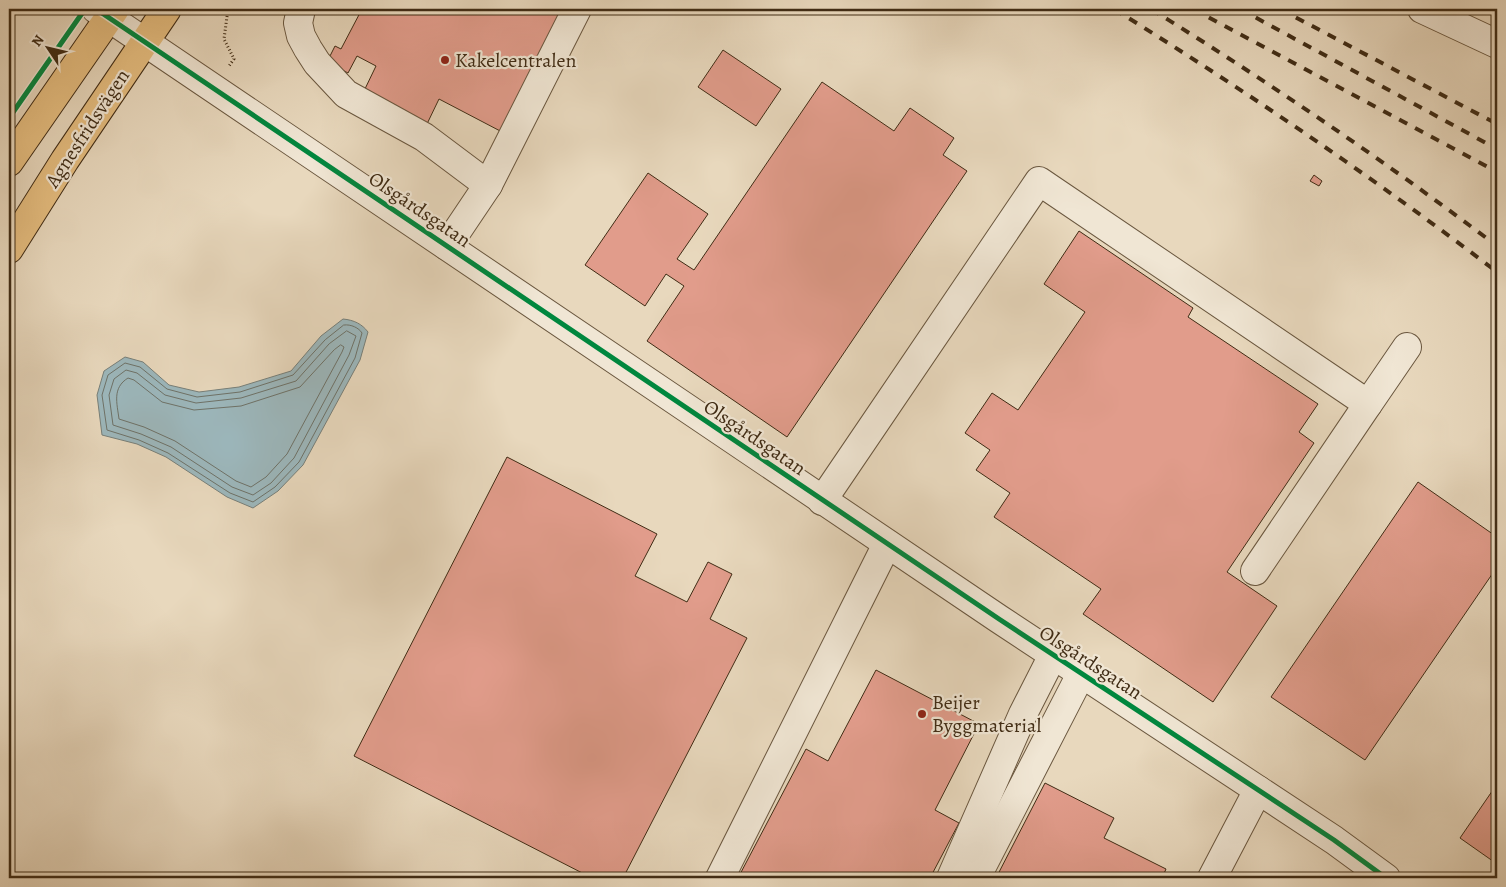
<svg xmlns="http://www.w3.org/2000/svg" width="1506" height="887" font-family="Alegreya,serif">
<rect width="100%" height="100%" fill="#e8d8bd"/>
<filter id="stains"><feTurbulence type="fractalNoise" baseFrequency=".004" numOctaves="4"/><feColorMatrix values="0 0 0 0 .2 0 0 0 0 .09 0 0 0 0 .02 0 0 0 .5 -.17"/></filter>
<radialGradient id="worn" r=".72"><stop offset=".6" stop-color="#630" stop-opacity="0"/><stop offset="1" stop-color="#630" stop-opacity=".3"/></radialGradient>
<path fill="#9cb7bc" stroke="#777f79" d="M343,319c11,1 19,5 25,13l-8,28 -57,105 -25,26 -25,17 -26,-11 -61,-40 -29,-13 -35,-9 -5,-40 7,-24 21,-14 18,5 26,23 30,7 40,-5 52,-16 30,-35z"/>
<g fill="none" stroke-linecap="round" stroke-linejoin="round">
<g stroke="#6e7268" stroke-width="1">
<path d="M344,325c7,-1 15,3 18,8l-7,25 -56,104 -24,25 -22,15 -23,-9 -62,-40 -29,-13 -32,-10 -5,-35 6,-20 17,-12 15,4 27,22 30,8 43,-5 53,-17 32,-35z"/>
<polygon points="347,331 356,336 349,355 294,458 271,483 253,495 232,487 171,447 141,434 113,425 109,395 114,379 126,370 137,373 165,395 196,403 241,398 296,381 329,344"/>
<path d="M341,345l3,2 -2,5 -55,102 -21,23 -15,10 -15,-6 -61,-40 -31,-14 -25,-8c-2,-16 -7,-31 9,-41l6,2 28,22 32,8 47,-4 59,-19 34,-37z"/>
</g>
</g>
<g fill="#e19c8b" stroke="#402c15">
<polygon points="362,9 569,9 504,133 439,99 426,126 363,93 376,66 357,56 348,73 327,62 335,46 341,49"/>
<polygon points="723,50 781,89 756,126 698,87"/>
<polygon points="822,82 894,131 910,108 954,138 943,155 967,171 787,437 647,341 684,286 666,274 645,306 585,265 648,173 708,214 677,259 694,270"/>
<polygon points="1314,175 1322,181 1319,186 1310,181"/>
<polygon points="1079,231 1193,308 1188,317 1318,404 1299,432 1314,443 1227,572 1277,606 1213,702 1083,614 1101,589 994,517 1010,493 976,470 990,450 965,433 992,393 1018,410 1085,312 1044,284"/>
<polygon points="507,457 657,534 635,576 687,602 708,562 732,574 710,619 747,638 623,878 592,878 354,756"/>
<polygon points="1418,482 1497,537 1497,567 1365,760 1271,697"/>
<polygon points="876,670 979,724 935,810 959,823 930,878 738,878 806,749 828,761"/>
<polygon points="1045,783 1114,818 1104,838 1166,869 1162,878 996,878"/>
<polygon points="1497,784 1497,864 1460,838"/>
</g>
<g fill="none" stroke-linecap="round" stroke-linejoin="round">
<g stroke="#6a573f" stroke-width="30">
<g id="minor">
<polyline points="96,9 999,619 1334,840 1386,878"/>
<polyline points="301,9 298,23 301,36 308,49 317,63 346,94 424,137 488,185"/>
<polyline points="1422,9 1497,44"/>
<polyline points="447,246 488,185 577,9"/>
<polyline points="1368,404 1407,347"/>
<polyline points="822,501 1039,181 1368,404 1255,571"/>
<polyline points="720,878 887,544"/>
<polyline points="951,878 1023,714 1053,655"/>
<polyline points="976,878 1081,674"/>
<polyline points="1212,878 1258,790"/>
</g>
</g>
<g stroke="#402c15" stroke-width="30">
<g id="major">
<polyline points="9,162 115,9"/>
<polyline points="9,249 65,160 167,9"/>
</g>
</g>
<polyline stroke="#402c15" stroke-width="3" stroke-dasharray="1 2.5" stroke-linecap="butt" points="228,9 224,39 234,59 229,66"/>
<use href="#minor" stroke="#f0e6d4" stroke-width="28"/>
<use href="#major" stroke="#e4bc7e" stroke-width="28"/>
<g stroke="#402c15" stroke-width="4" stroke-dasharray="9 9" stroke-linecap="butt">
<path d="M1114,9c132,82 260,169 383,263"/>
<path d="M1151,9c119,74 235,153 346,237"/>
<polyline points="1193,9 1497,172"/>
<polyline points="1240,9 1497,149"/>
<polyline points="1280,9 1497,124"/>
</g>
<g stroke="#f0e6d4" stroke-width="8">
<g id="cycleway">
<polyline points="96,9 999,619 1334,840 1386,878"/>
<polyline points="9,118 85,9"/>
</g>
</g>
<use href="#cycleway" stroke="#00873e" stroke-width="5"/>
</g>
<g fill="#8f2418" stroke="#f0e6d4" stroke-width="2">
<circle cx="445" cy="60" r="5"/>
<circle cx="922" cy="714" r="5"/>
</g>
<g text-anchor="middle" stroke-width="4.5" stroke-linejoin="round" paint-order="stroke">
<g font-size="20" fill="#402c15" stroke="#f0e6d4" text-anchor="start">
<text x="455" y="67">Kakelcentralen</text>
<text x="932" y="709">Beijer<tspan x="932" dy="23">Byggmaterial</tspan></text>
</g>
<g font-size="20" fill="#402c15" stroke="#f0e6d4">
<text transform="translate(87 128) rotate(-57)" y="7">Agnesfridsvägen</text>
<text transform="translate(420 209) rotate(34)" y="7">Olsgårdsgatan</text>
<text transform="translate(755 437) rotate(34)" y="7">Olsgårdsgatan</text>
<text transform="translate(1091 662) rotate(33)" y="7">Olsgårdsgatan</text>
</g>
</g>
<rect width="1506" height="887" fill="none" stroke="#e8d8bd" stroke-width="30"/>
<rect x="10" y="10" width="1486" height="867" fill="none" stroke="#402c15" stroke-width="2.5"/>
<rect x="15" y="15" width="1476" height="857" fill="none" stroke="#402c15"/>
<g transform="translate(48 48) rotate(305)" stroke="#f0e6d4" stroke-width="4" paint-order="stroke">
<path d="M0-4L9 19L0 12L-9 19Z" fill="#402c15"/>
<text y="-8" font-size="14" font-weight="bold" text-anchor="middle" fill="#402c15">N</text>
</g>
<rect width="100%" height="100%" filter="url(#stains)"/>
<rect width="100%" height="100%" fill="url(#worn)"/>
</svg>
